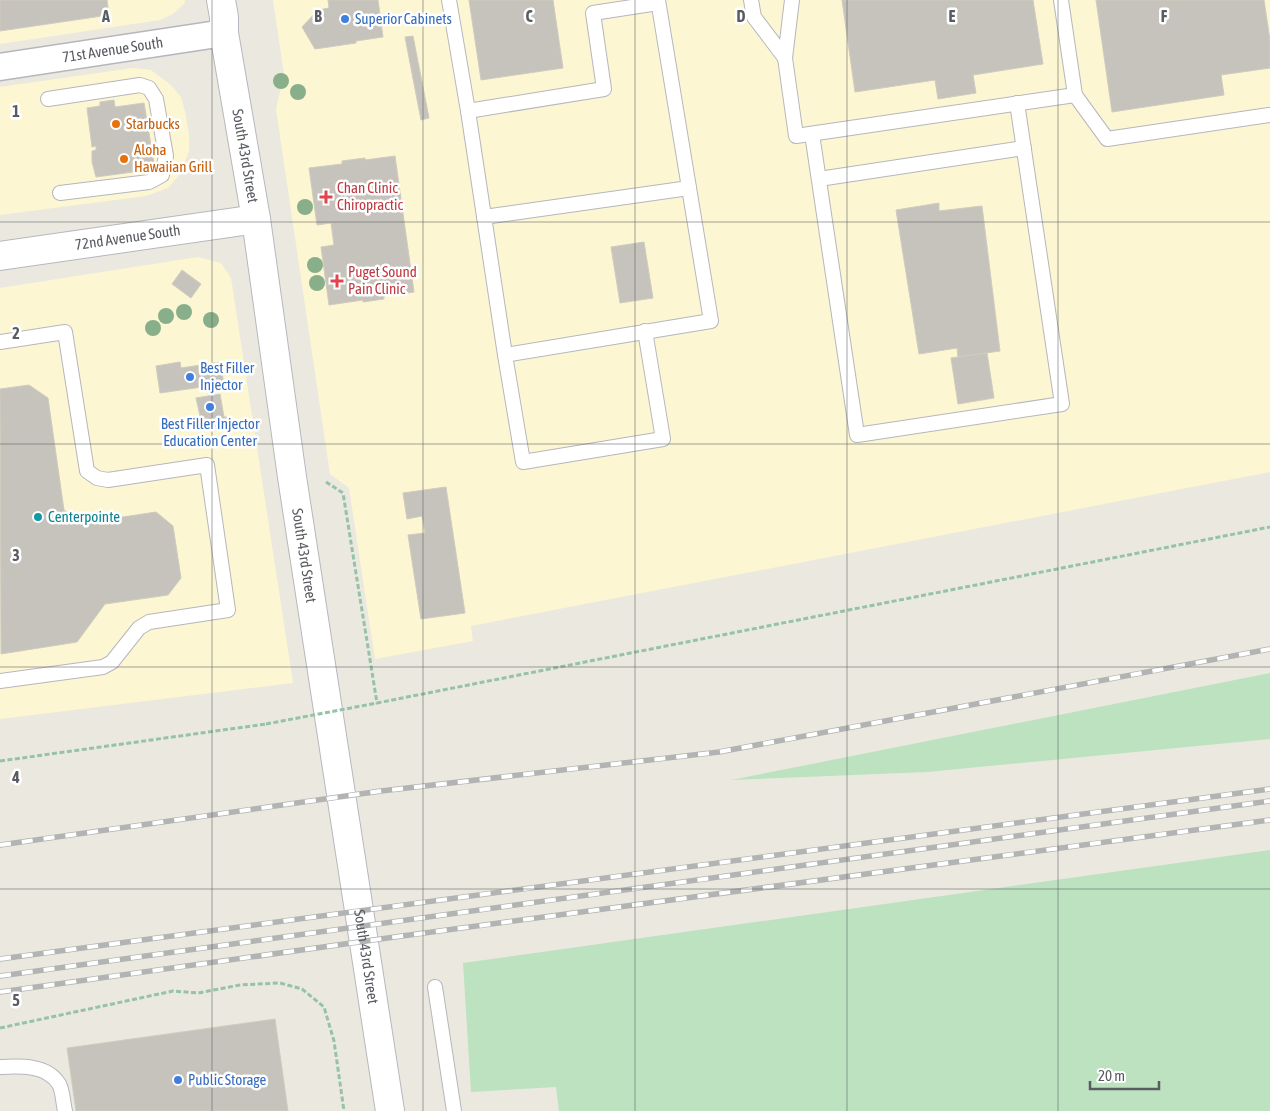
<svg xmlns="http://www.w3.org/2000/svg" width="1270" height="1111" font-family="'Asap Condensed',sans-serif">
<rect width="100%" height="100%" fill="#ebe9df"/>
<g fill="#fcf6d3">
<polygon points="0,0 185,0 184,4 173,14 160,20 0,44"/>
<polygon points="273,0 1270,0 1270,472 471,626 473,641 375,659 349,488 330,474 276,109 284,74"/>
<polygon points="133,68 151,70 171,85 181,97 185,111 189,134 189,151 181,173 168,188 146,196 0,215 0,87"/>
<polygon points="198,257 221,263 231,278 293,683 0,719 0,288"/>
</g>
<g fill="#bce2c0">
<polygon points="1270,673 1270,739 927,772 731,780"/>
<polygon points="1270,850 1270,1111 559,1111 556,1087 471,1092 463,963"/>
</g>
<g fill="#c6c3bc" stroke="#cfcbbe">
<polygon points="0,0 107,0 109,15 0,31"/>
<polygon points="328,0 378,0 383,37 356,41 356,43 315,49 302,27 318,10 329,8"/>
<polygon points="469,0 553,0 563,68 481,80"/>
<polygon points="842,0 1033,0 1043,64 973,75 976,93 938,99 935,80 855,92"/>
<polygon points="1096,0 1264,0 1270,40 1270,68 1221,75 1224,95 1112,112"/>
<polygon points="413,36 429,118 421,120 405,37"/>
<polygon points="114,100 115,107 144,103 155,169 96,177 92,162 92,151 96,150 96,146 92,147 87,108 100,106 100,102"/>
<polygon points="395,156 414,292 384,296 384,299 363,302 363,300 329,305 321,247 334,245 331,223 317,225 309,168 342,164 342,161 365,158 365,160"/>
<polygon points="939,203 939,211 982,206 1000,351 958,357 957,348 919,354 896,210"/>
<polygon points="644,242 653,298 620,303 611,247"/>
<polygon points="182,270 201,284 191,298 172,284"/>
<polygon points="987,353 994,398 958,404 951,358"/>
<polygon points="180,362 181,368 221,362 224,388 217,389 216,385 160,393 156,366"/>
<polygon points="29,385 48,398 64,510 83,523 156,512 173,526 181,578 168,595 105,604 77,642 1,654 0,389"/>
<polygon points="220,394 224,417 227,417 228,425 203,429 196,398"/>
<polygon points="446,487 465,613 421,619 408,535 425,533 422,516 407,519 403,493"/>
<polygon points="275,1019 288,1111 76,1111 67,1048"/>
</g>
<g fill="none" stroke-linecap="round" stroke-linejoin="round">
<g stroke="#b5b7bc" stroke-width="16">
<g id="service">
<polyline points="449,0 468,111 604,89 593,13 658,3"/>
<polyline points="751,0 754,17 785,58 792,0"/>
<polyline points="785,58 796,136 1075,95 1061,0"/>
<polyline points="1075,95 1107,139 1269,115"/>
<polyline points="48,99 140,85 149,88 156,99 166,156 162,175 149,182 60,193"/>
<polyline points="468,111 505,355"/>
<polyline points="812,134 857,435 1062,404 1017,103"/>
<polyline points="819,179 1024,148"/>
<polyline points="484,217 689,188"/>
<polyline points="645,331 663,439 523,462 505,355 711,321 658,0"/>
<polyline points="0,342 65,332 87,471 97,478 108,480 207,465 228,610 149,622 139,628 112,662 103,667 0,681"/>
<polyline points="435,987 454,1111"/>
<path d="M0,1067c19,-1 47,-3 59,17 4,7 4,19 6,27"/>
</g>
</g>
<g stroke="#b5b7bc" stroke-width="29">
<g id="minor">
<path id="s1" d="M0,67l224,-34"/>
</g>
</g>
<g stroke="#b5b7bc" stroke-width="30">
<g id="tertiary">
<path id="s2" d="M0,256l256,-37"/>
</g>
</g>
<g stroke="#b5b8be" stroke-width="30">
<g id="secondary">
<path id="s3" d="M221,0l3,17v16l32,186 36,258 98,634"/>
</g>
</g>
<g stroke="#96c2a7" stroke-width="3" stroke-dasharray="5 2.5" stroke-linecap="butt">
<polyline points="326,482 343,493 377,703 1270,527"/>
<polyline points="0,761 266,724"/>
<polyline points="0,1028 173,991 198,993 240,985 280,983 302,989 324,1007 334,1041 344,1111"/>
</g>
<use href="#service" stroke="#fff" stroke-width="14"/>
<use href="#minor" stroke="#fff" stroke-width="26"/>
<use href="#tertiary" stroke="#fff" stroke-width="28"/>
<use href="#secondary" stroke="#fff" stroke-width="28"/>
<g stroke="#b2b3b3" stroke-width="5.5">
<g id="rail">
<polyline points="0,845 381,791 719,752 1270,649"/>
<polyline points="0,959 1270,789"/>
<polyline points="0,976 1270,801"/>
<polyline points="0,992 402,936 1270,820"/>
</g>
</g>
<use href="#rail" stroke="#fff" stroke-width="4" stroke-dasharray="11" stroke-linecap="butt"/>
<polyline stroke="#96c2a7" stroke-width="3" stroke-dasharray="5 2.5" stroke-linecap="butt" points="266,724 377,703"/>
</g>
<g fill="#88af89">
<circle cx="281" cy="81" r="8"/>
<circle cx="298" cy="92" r="8"/>
<circle cx="305" cy="207" r="8"/>
<circle cx="315" cy="265" r="8"/>
<circle cx="317" cy="283" r="8"/>
<circle cx="184" cy="312" r="8"/>
<circle cx="166" cy="316" r="8"/>
<circle cx="211" cy="320" r="8"/>
<circle cx="153" cy="328" r="8"/>
</g>
<path fill="none" stroke="#585b60" stroke-width="1" stroke-opacity="0.55" d="M212,0v1111M423,0v1111M635,0v1111M847,0v1111M1058,0v1111M0,222h1270M0,444h1270M0,667h1270M0,889h1270"/>
<g fill="#3f7fe0" stroke="#fff" stroke-width="2">
<circle cx="345" cy="19" r="5"/>
<circle cx="190" cy="377" r="5"/>
<circle cx="210" cy="407" r="5"/>
<circle cx="178" cy="1080" r="5"/>
</g>
<g fill="#e8710a" stroke="#fff" stroke-width="2">
<circle cx="116" cy="124" r="5"/>
<circle cx="124" cy="159" r="5"/>
</g>
<g fill="#e0444e" stroke="#fff" stroke-width="2">
<path d="M323.5 189.5h5v5h5v5h-5v5h-5v-5h-5v-5h5z"/>
<path d="M334.5 273.5h5v5h5v5h-5v5h-5v-5h-5v-5h5z"/>
</g>
<circle fill="#0f9aa8" stroke="#fff" stroke-width="2" cx="38" cy="517" r="5"/>
<g text-anchor="middle" stroke-width="5" stroke-linejoin="round" paint-order="stroke">
<g font-size="15" fill="#366cbe" stroke="#fff" text-anchor="start">
<text x="355" y="24">Superior Cabinets</text>
<text x="200" y="373">Best Filler<tspan x="200" dy="17">Injector</tspan></text>
<text x="210" y="429" text-anchor="middle">Best Filler Injector<tspan x="210" dy="17">Education Center</tspan></text>
<text x="188" y="1085">Public Storage</text>
</g>
<g font-size="15" fill="#585b60" stroke="#fff">
<text dy="5" stroke="none"><textPath href="#s1" startOffset="114">71st Avenue South</textPath></text>
<text dy="5" stroke="none"><textPath href="#s3" startOffset="158">South 43rd Street</textPath></text>
<text dy="5" stroke="none"><textPath href="#s2" startOffset="129">72nd Avenue South</textPath></text>
<text dy="5" stroke="none"><textPath href="#s3" startOffset="562">South 43rd Street</textPath></text>
<text dy="5" stroke="none"><textPath href="#s3" startOffset="968">South 43rd Street</textPath></text>
</g>
<g font-size="15" fill="#c56008" stroke="#fff" text-anchor="start">
<text x="126" y="129">Starbucks</text>
<text x="134" y="155">Aloha<tspan x="134" dy="17">Hawaiian Grill</tspan></text>
</g>
<g font-size="15" fill="#be3a42" stroke="#fff" text-anchor="start">
<text x="337" y="193">Chan Clinic<tspan x="337" dy="17">Chiropractic</tspan></text>
<text x="348" y="277">Puget Sound<tspan x="348" dy="17">Pain Clinic</tspan></text>
</g>
<g font-size="15" fill="#0d838f" stroke="#fff" text-anchor="start">
<text x="48" y="522">Centerpointe</text>
</g>
</g>
<g font-size="16" text-anchor="middle" font-weight="bold" fill="#585b60" stroke="#fff" stroke-width="5" stroke-linejoin="round" paint-order="stroke">
<text x="106" y="22">A</text>
<text x="318" y="22">B</text>
<text x="529" y="22">C</text>
<text x="741" y="22">D</text>
<text x="952" y="22">E</text>
<text x="1164" y="22">F</text>
<text x="16" y="117">1</text>
<text x="16" y="339">2</text>
<text x="16" y="561">3</text>
<text x="16" y="783">4</text>
<text x="16" y="1006">5</text>
</g>
<path d="M1090 1081v8h69v-8" fill="none" stroke="#585b60" stroke-width="2.5"/>
<text x="1098" y="1081" font-size="15" fill="#585b60" stroke="#ffffff" stroke-width="4" paint-order="stroke">20 m</text>
</svg>
